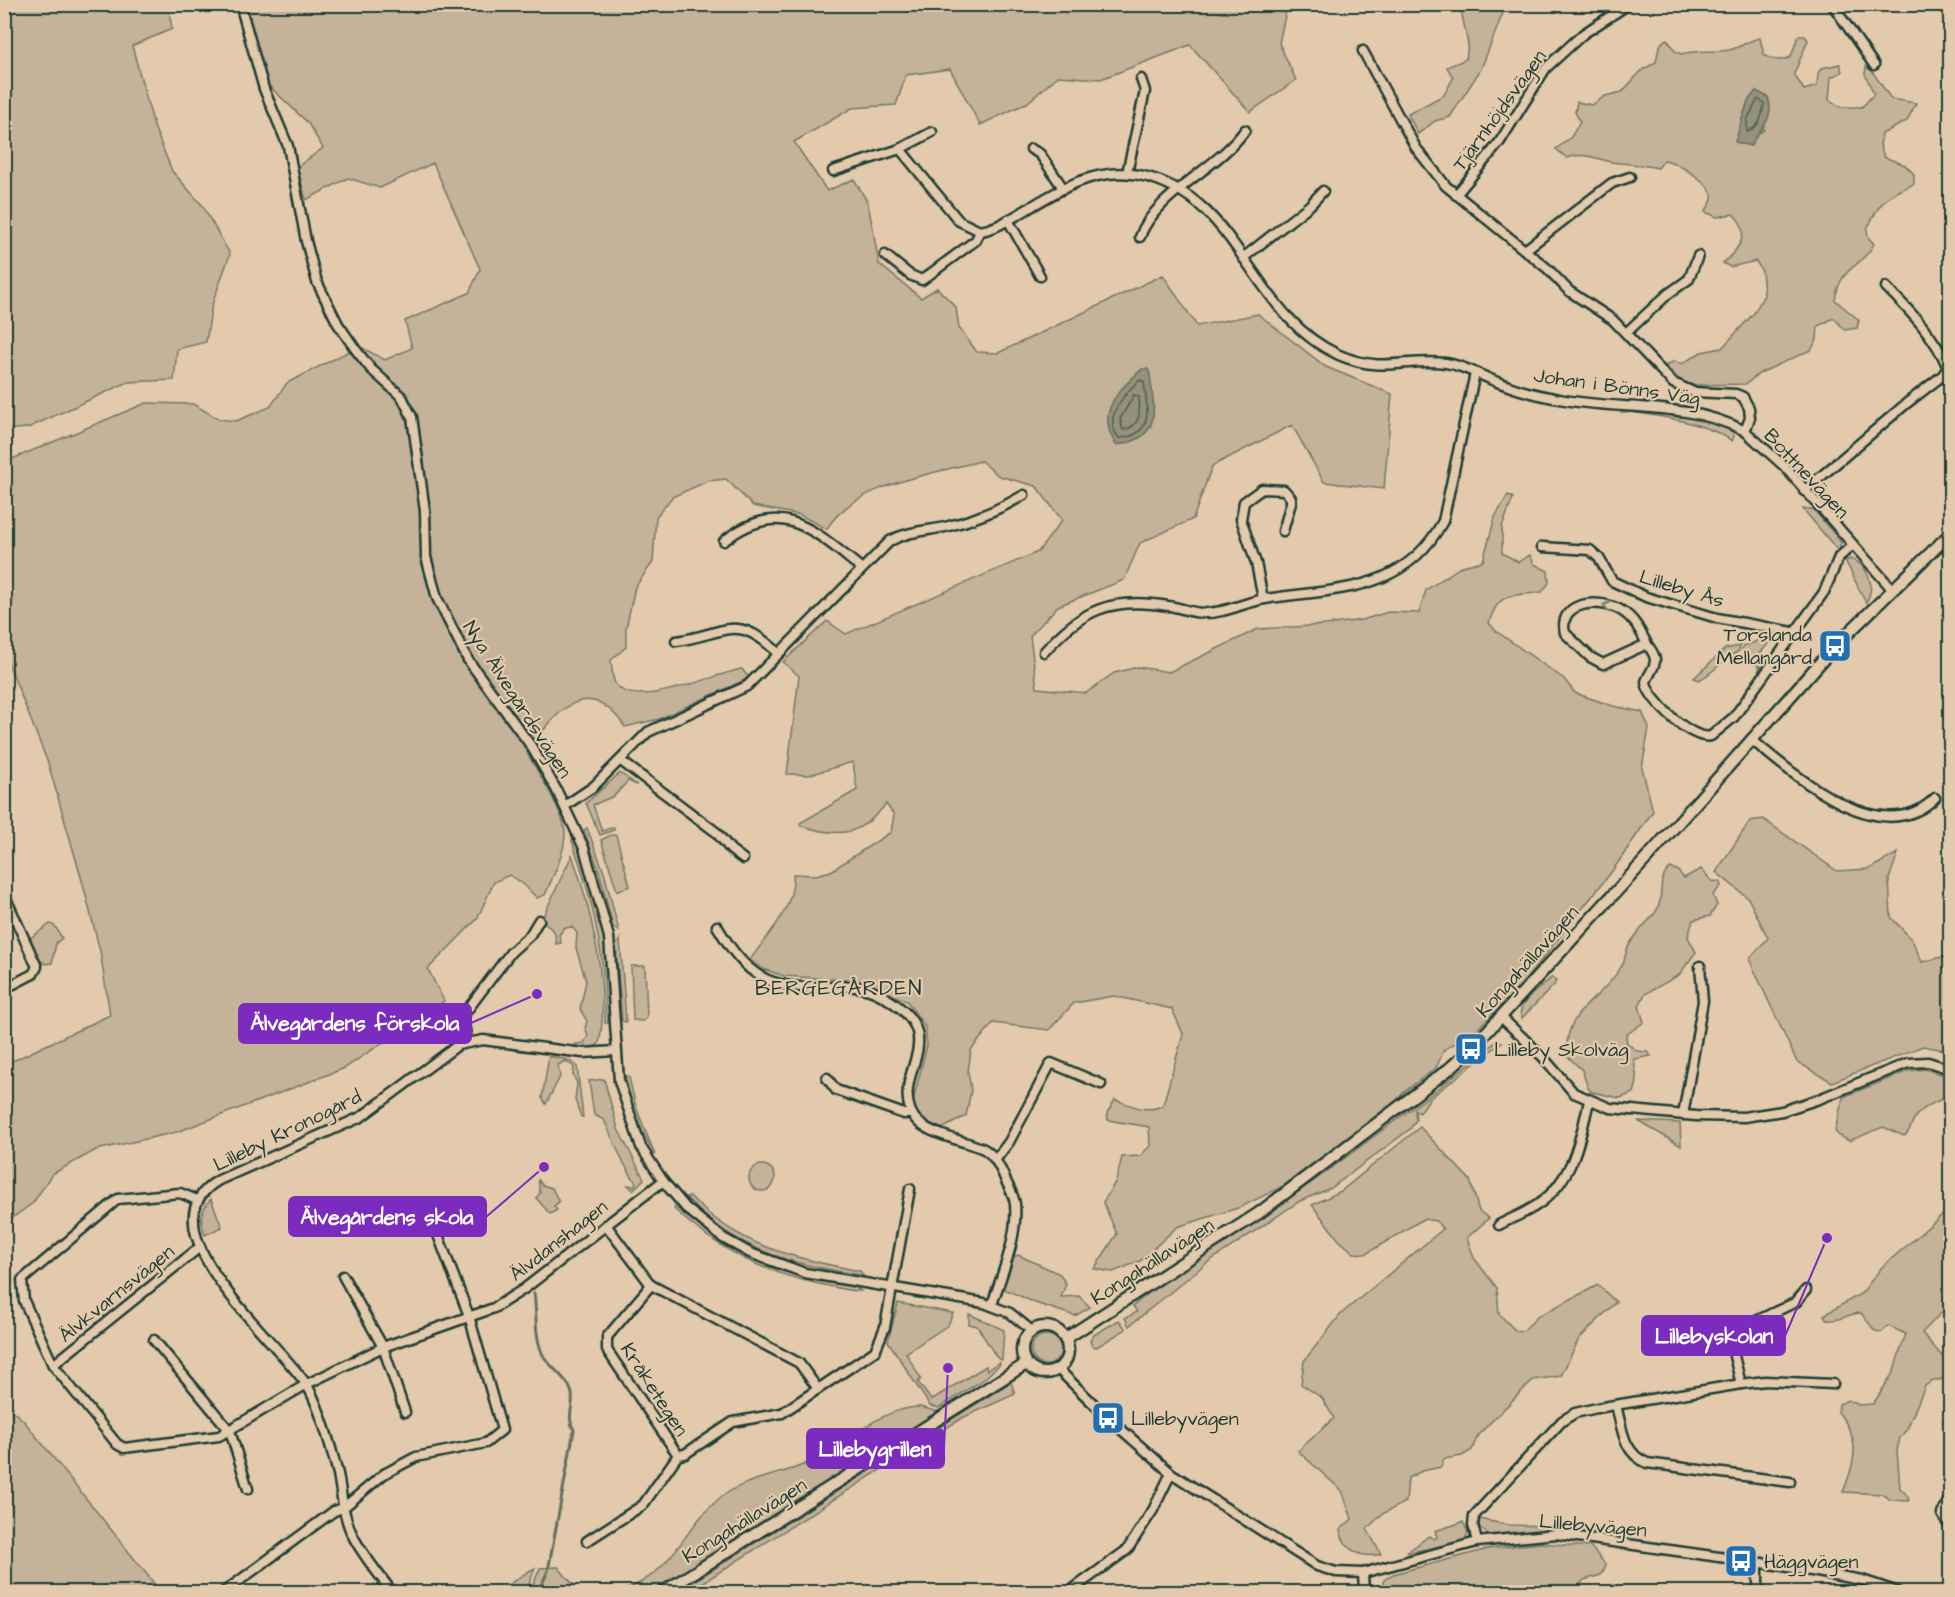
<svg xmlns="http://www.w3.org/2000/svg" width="1955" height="1597" font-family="'Architects Daughter',sans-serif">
<rect width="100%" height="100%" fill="#e4caac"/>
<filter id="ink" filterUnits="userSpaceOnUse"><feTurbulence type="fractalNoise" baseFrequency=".0167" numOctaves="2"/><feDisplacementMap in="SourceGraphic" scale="12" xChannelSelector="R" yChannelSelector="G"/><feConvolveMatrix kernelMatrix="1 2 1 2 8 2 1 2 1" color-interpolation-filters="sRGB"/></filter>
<g filter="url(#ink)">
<g fill="#c4b299" stroke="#727866" stroke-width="1.5" fill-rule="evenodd">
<polygon points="5,4 168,5 172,29 132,46 155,129 172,171 202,205 230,254 212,305 206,342 177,349 174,380 128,382 28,428 5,430"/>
<path d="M245,5h1057l-16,6 -7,32 17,37 -46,32 -60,-67 -89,34 -43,-3 -31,27 -47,22 -30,-56 -44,6 -10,30 -44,3 -58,34 33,49 27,-12 14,24 11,61 42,34 16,-10 19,19 3,21 18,24 21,1 165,-78 34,51 61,-12 68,53 66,27 -8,95 -60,-7 -32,-57 -80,41 -19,53 -53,24 -16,37 -66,26 -28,30 7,52 49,5 28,-20 24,-6 31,5 89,-43 68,-4 36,-5 26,-8 31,1 7,-23 36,-24 21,-5 12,-44 13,-22 5,3 -11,29v26l16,9 12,-7 4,9 14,7 1,12 -7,9c-29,5 -43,-3 -53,31l7,8 68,48 11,14 38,13 29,6 7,16 -7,40 11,43 -40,59 -93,117 -44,43 -32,20 -8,18 -32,24 -21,25 -90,64 -52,26 -64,20 -37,34 -27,11 -19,-3 23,-35 -14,-32 13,-21 6,-24 18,-1 10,-10 -1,-19 -41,-7 -1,-7 8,-13c16,5 33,14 48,5l20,-71 -11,-25 -58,-13 -40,7 -25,27 -56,-7 -22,27 -3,22 3,18 -5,26 -24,13 -21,-10 -9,-14 15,-60 -2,-18 -18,-26 -47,-20 -76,-5 -21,-7 -13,-9c19,-28 45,-51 43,-86l23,1 15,-4 60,-39 3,-17 -8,-11c-27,33 -45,33 -85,22l-1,-3 57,-33 -4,-28 -44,13 -22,-1 12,-98 -16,-14 44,-41 19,13 192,-82 24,-32 -26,-34 -37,-10 -18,-15c-46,12 -130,24 -154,68l-27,-14 -47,-9 -27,-27 -18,2 -36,16 -16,20 -3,45 -18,25 -9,41v19l-15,13c1,7 1,17 4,23 17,30 101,-10 127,-14l7,9 -90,41 -34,8c-38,-56 -72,-13 -98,26 10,18 38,60 38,80 0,21 -12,43 -20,62l-8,3 -16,-16 -12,-7 -15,7 -17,37 -49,50 16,32 -99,67 -168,64 -81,18 -44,24 -19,29 -28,20 -1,-158 106,-50 -10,-64 -17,-67 -35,-121 -43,-108v-193l141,-59 47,1 26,15 17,2 34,-14 17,-24 72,-37 26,14 27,-12 -7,-27 64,-28 11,-24 -47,-106 -53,25 -32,-10 -42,22 -9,-33 26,-19 -15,-25 -41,-39z"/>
<polygon points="1460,5 1506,5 1481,69 1450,117 1435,121 1418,134 1408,114 1444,95 1453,78 1447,67 1466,59 1468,44"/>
<path d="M1798,36h7l3,4 -14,34 10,16 13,-4 1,-13 4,-5 18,-4 2,8 -11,5 -2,23 12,7h21l12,-13 -9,-20 1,-7 6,4 19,28 25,4 -9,18 -25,13 -2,11 4,12 21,8 9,9v10l-18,8 -12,9 -7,9 -10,19 1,8 6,7c-14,26 -33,20 -39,56l24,20 -2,8 -12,2 -11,-12 -16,8 -1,14 -6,10 -51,23 -14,11 -52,1 -13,-4 -16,-15 9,-5 8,3 19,-12 21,-4 32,-35 10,-18 -2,-24 -6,-10 -26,6 -7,-4c15,-13 30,-31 10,-49l-16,3 -12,-5c2,-3 6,-9 7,-13 3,-14 -36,-38 -48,-39l-6,8c-14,-3 -26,-4 -39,-5 -21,-2 -30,-12 -52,-5l-11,-9 15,-12 9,-15 -5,-10 2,-10 15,3 13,-9 17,-4 19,-21 15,-9c2,-9 2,-19 11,-23l8,12 6,3c20,-5 31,-1 48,-4 11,-2 19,-10 31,-12l4,17c9,6 17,7 27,2zM1756,91l8,39 -9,5 -13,-16 6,-18z"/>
<path d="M1483,381l30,11 57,13 109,9 27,6 27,12 1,5 -2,4c-43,-30 -138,-30 -193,-41 -18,-4 -40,-9 -56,-19z"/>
<polygon points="1803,509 1813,509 1841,542 1839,552"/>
<path d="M1851,559c18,6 25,28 15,43 -5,-5 -14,-31 -21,-41z"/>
<path d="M1770,630l14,3 1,4 -4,3 -6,-5 -20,25 7,7 -5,7 3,-7c-8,-6 -21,-11 -17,-21l12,-4z"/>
<path d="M1740,646l-1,5c-16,8 -25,22 -40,29l-5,-2 31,-29z"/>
<polygon points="620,773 637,785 628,781 614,796 593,805 602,831 614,827 614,830 600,835 586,803"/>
<polygon points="1763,819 1837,871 1869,869 1898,853 1889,879 1891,917 1912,940 1922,962 1950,955 1950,1051 1923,1046 1832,1082 1797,1062 1749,959 1768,938 1748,898 1716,872 1750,821"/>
<polygon points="587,828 604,872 619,931 613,927 599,871 584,830"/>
<path d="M573,834c28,48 37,134 35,189h-3c2,-62 -12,-123 -33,-182z"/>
<polygon points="611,835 616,835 630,886 617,891 601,840"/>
<path d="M572,855c18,50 39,136 27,188l-5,5 -15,1 -4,-5 9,-1 4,-8 -3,-7 2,-7 -7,-12 6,-28 -10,-33 1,-15 -5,-6 -8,1 -5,7 2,8 -5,1 -1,-11 -13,-14z"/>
<path d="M1670,868l7,2 7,8 17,-9 11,12 8,1 1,4 -8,9 4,10 -7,11 -17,4 -5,17 8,15 -17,23 -34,19 -6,12 5,16 -18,13 1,8 10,8 11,1 3,4 -17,3 3,23 -3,11 -14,5 -28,-6 -4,-4 -6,-18 -15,-14c-4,-48 34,-54 54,-89 4,-6 4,-12 6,-18 7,-14 18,-24 28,-36 11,-16 0,-31 15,-45z"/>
<polygon points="50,924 55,926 62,938 56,943 52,963 46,964 37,958 29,939"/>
<polygon points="620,939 626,1022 622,1021 616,946"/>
<polygon points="631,966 645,966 647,1017 644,1021 633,1020"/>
<path d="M1552,977l4,4 -2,4 -33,34c-5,-17 20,-31 31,-42z"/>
<polygon points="1497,1041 1502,1042 1429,1099 1420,1113 1415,1110 1416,1120 1410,1129 1331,1188 1300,1201 1204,1265 1129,1326 1125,1318 1137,1312 1133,1306 1151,1291 1314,1181 1434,1092"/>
<polygon points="549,1056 568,1060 577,1066 583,1117 581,1117 575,1100 577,1083 573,1075 574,1067 565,1061 558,1065 560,1077 546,1104 542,1098"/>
<path d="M1925,1069l25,8v20c-11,2 -26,10 -34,19 -6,7 -4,15 -12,20l-21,-9 -34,14 -11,-6 -3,-4 8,-34 65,-26z"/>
<polygon points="625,1076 629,1077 636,1107 655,1155 636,1120"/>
<polygon points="604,1079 618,1129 644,1179 633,1190 628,1185 634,1186 636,1183 623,1162 604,1120 594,1115 589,1081"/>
<polygon points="1638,1121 1680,1123 1681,1146"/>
<path d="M1420,1127l50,53 9,31 10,7 -22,20 7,20 23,30 2,26 17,17 8,-1 14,-14 60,-31 18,17 -37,37 -18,37 -28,4 -55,55 -6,15 -10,6 -18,3 -3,8 -19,4 -14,7 -2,24 -24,12 -15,15 14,25c-20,5 -36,-3 -41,-24l12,-11 -10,-28 -44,-40 36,-33 -12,-20 -21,-14 3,-23 37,-47 102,-85 -7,-8 -13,-2 -57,35 -12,-1 -15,-13 -27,-35 29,-14z"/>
<circle cx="762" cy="1178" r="13"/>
<polygon points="538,1179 542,1185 552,1188 559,1202 554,1206 557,1210 550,1214 536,1198 540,1193"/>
<path d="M690,1196c46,50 106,63 170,75l3,4c-68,-9 -130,-25 -177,-78z"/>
<path d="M211,1199l11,28 -17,8c-5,-14 -5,-25 6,-36z"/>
<path d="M675,1207c33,26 65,52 106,64 16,5 71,12 80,20 -12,1 -25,-4 -37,-6 -59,-11 -106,-35 -150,-76z"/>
<path d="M1950,1208v101l-8,3 -20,21 25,29h3v15l-19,5 -6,4 -18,43 -7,9 -3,12 3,38 9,9v4l-18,-1 -9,-6 -39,-2c13,-32 18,-52 -5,-80l1,-8 9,-4 11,5 14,-1c3,-4 20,-31 21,-33 4,-13 7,-25 12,-37l-18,-8 -6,6 -7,-1 -14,-18c-13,0 -20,9 -34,7l-3,-5 38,-22 19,-25z"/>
<polygon points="1018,1255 1060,1274 1066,1284 1061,1297 1079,1296 1090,1307 1075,1316 1038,1304 1002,1288 1012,1258"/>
<polygon points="898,1303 953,1313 948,1325 906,1353 921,1379 918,1382 931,1400 986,1366 987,1370 999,1362 1000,1364 983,1380 939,1408 930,1406 888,1341"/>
<polygon points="969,1314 1004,1330 1002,1360 997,1358 977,1326 969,1324"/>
<polygon points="1119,1320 1126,1329 1097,1347 1092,1346 1090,1341 1092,1336"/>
<circle cx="1046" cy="1350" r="15"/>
<polygon points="1011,1382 1015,1394 962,1418 688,1592 677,1592"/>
<polygon points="5,1404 24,1421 161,1592 5,1592"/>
<path d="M920,1407l19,5 -286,180h-35c57,-17 62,-62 103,-95 26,-20 60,-21 89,-35 36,-17 67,-54 110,-55z"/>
<polygon points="1480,1519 1508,1525 1567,1526 1618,1537 1553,1530 1490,1536 1479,1527"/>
<polygon points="1463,1522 1468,1532 1464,1541 1406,1553 1429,1536 1434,1539 1437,1537 1435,1531"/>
<polygon points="1540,1543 1591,1547 1606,1565 1601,1575 1584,1580 1572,1592 1400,1592 1396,1590 1382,1592 1380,1589 1384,1580 1393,1574 1488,1549"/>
<polygon points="558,1567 577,1589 589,1592 530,1592 540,1568"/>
<polygon points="535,1568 526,1592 497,1592 529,1571"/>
</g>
<g fill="#94917b" stroke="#656f5f" stroke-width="1.5">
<path d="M1756,91l12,6c8,24 -10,31 -17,49l-16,-4 13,-41z"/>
<path d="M1142,369h6l2,5c4,36 13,65 -34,71 -21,-33 2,-54 26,-76z"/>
</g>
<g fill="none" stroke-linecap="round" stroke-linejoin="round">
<g stroke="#4e5f50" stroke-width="1.5">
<path d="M1758,99l6,4c-2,15 -4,23 -17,29v-12z"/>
<path d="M1140,380l4,2c3,25 11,54 -25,56 -17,-20 5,-44 21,-58z"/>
<path d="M1134,395l5,2c1,15 2,30 -16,33l-3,-11z"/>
</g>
<path stroke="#656f5f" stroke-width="3" d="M534,1293c3,20 0,41 8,60 6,14 27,25 30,41 2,13 -6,23 2,36l-26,141 -10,21"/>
<g stroke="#1f3d34" stroke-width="13">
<g id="minor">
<polyline points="240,4 264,89 288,146 306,241 317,282 338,324 356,350 371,369 402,397 412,417 425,511 426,557 437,598 468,660 531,746 556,789 584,848 609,937 619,1081 641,1147 663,1181 686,1208 723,1238 750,1253 805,1273 984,1303 1010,1313 1032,1331"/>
<polyline points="1832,4 1874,65"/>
<polyline points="1363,51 1416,148 1446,186 1548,269 1569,291 1613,320 1673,383 1693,392 1736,394 1743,397 1749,408 1750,418 1745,431 1784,466 1893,590"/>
<path d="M900,149l59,72 21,10c15,-2 28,-11 41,-18 36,-22 74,-47 118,-38 102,20 109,139 200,180 44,19 66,3 107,8 21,3 40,16 60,22 15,6 32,10 48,13 65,14 129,1 191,33"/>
<polyline points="1031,149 1040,154 1063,188"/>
<polyline points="833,171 900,149 932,132"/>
<polyline points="1127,173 1145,91 1141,79"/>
<polyline points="1456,195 1499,143 1546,68 1583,34 1629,4"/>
<polyline points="1008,220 1040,276"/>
<path d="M1140,237c14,-42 80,-70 105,-107"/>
<polyline points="1525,250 1612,183 1630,177"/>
<polyline points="885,255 910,275 922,280 976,240 980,231"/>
<polyline points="1243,258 1310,205 1323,191"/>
<polyline points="1627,332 1668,294 1689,279 1698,256"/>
<path d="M1804,491l103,-88 35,-27 6,-8c-13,-32 -38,-57 -62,-81"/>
<path d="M724,541c58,-46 92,-9 138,28"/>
<polyline points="1943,541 1950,548"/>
<polyline points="1542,547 1590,550 1599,558 1612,581 1646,597 1717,618 1793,632"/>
<polyline points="1263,599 1256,563 1241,519 1244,502 1262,489 1284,490 1291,498 1291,503 1283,531"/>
<path d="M676,641c49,-6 59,-30 102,12"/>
<path d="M1647,644l-44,20 -13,-7 -25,-24c-8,-33 37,-35 57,-22 13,8 18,20 25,33 3,5 8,10 8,16 0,8 -7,15 -9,22 2,18 46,59 65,54l23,-19 90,-125 15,-35 13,-11"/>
<path d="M1044,652c38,-43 67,-55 124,-46 12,1 23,7 35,7 21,1 42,-11 62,-14 70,-11 139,-5 178,-78l32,-148"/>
<path d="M1751,739c43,36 130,113 184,59"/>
<polyline points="621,761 716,832 731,850 743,859"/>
<path d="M566,805l27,-18 55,-55 99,-46 143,-145c18,-10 36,-10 55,-14 29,-7 54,-17 79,-32"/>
<polyline points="4,894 37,967 33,974 4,989"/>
<path d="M717,926c30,51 51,64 111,61 19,-1 35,-2 53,8 75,42 10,75 31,119 8,15 28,20 42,25 10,3 21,6 30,10 10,6 14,15 19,25 3,9 11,20 12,30 3,34 -13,69 -23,101"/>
<polyline points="1501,1017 1542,1056 1574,1093 1610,1108 1696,1116 1744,1117 1782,1111 1819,1099 1908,1063 1928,1062 1950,1069"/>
<polyline points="468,1042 463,1021 465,1013 511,952 530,935 539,920"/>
<polyline points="827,1078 836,1090 904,1114 912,1114"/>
<polyline points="1683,1115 1703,1001 1700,966"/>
<polyline points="996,1159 1009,1142 1051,1063 1101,1084"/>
<polyline points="197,1200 180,1193 118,1199 22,1280 24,1301 53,1365 117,1444 124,1448 219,1436 307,1384 383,1347 494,1308 524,1289 663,1181"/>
<polyline points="606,1225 651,1285 607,1337 607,1350 678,1455"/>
<path d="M1499,1225c13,-7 29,-13 41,-22 34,-25 40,-64 49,-102"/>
<polyline points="343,1276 383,1347 405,1412"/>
<polyline points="651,1285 799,1363 818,1389"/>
<polyline points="154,1340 230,1431 248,1489"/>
<polyline points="53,1365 200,1247"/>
<polyline points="1058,1369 1108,1418 1171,1473 1317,1566 1336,1572 1363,1573 1477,1542 1556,1534 1783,1566 1862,1580 1898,1592"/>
<polyline points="1741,1384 1765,1381 1833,1384"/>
<path d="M1616,1405c6,23 7,48 31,58l143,19"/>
<polyline points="1949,1422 1950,1424"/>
<polyline points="1950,1497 1942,1514 1950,1527"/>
<polyline points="587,1541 643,1505 678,1455 685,1454 733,1422 782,1413 875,1351 885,1327 910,1189"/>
<polyline points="1477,1542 1473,1525 1474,1516 1562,1421 1575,1413 1597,1408 1741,1384 1731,1344 1737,1330 1796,1302 1806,1290"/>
<polyline points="1758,1563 1758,1592"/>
<polyline points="1363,1573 1364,1592"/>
<polyline points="224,1592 334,1511 343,1508 384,1474 416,1457 486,1443 502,1430 469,1316 435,1227"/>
<path d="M392,1592c-13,-18 -29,-36 -39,-56 -10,-19 -11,-41 -15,-62 -6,-23 -19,-71 -32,-90 -27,-42 -169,-157 -87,-204l142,-63 97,-72 25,-5 100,13 33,-2"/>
<polyline points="1069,1592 1127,1550 1153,1510 1171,1473"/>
</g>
</g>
<g stroke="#1f3d34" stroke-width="15">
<g id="tertiary">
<circle cx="1045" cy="1350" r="23"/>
<polyline points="1065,1339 1259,1213 1449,1069 1471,1049 1647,858 1835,646 1950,534"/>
<polyline points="663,1592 1026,1364"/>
</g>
</g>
<use href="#minor" stroke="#e4caac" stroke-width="8"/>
<use href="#tertiary" stroke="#e4caac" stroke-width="10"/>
</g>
<defs><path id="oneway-chevron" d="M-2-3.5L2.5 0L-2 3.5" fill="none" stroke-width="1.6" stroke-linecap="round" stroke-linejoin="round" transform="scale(1.5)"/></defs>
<use stroke="#787c6a" href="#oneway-chevron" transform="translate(1607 606) rotate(-165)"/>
</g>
<defs>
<g id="bus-square" transform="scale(1.725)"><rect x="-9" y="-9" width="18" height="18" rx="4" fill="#1f6fb2" stroke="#e4caac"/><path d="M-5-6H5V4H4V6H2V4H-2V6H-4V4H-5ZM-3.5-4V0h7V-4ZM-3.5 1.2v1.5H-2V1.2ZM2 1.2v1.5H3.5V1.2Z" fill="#fff"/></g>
</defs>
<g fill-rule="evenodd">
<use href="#bus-square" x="1835" y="646"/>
<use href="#bus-square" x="1471" y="1049"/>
<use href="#bus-square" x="1108" y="1418"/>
<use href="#bus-square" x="1741" y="1561"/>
</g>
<g text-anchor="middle" stroke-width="4.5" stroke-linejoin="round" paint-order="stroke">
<g font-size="20" fill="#1f3d34" stroke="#e4caac">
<text transform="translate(1499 110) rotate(-54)" y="7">Tjärnhöjdsvägen</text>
<text transform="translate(1617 386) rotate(8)" y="7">Johan i Bönns Väg</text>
<text transform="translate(1807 473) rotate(47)" y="7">Bottnevägen</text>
<text transform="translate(1682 588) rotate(17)" y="7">Lilleby Ås</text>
<text transform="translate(518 699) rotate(57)" y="7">Nya Älvegårdsvägen</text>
<text transform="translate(1527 961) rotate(-48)" y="7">Kongahällavägen</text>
<text transform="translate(287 1130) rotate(-26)" y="7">Lilleby Kronogård</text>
<text transform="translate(558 1240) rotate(-38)" y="7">Älvdanshagen</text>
<text transform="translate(1152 1261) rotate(-33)" y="7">Kongahällavägen</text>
<text transform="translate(116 1293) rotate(-39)" y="7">Älvkvarnsvägen</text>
<text transform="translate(655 1389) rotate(57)" y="7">Kråketegen</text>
<text transform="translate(744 1520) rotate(-32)" y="7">Kongahällavägen</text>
<text transform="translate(1593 1525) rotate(5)" y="7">Lillebyvägen</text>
</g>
<g font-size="20" fill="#1f3d34" stroke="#e4caac" text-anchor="start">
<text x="1812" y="641" text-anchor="end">Torslanda<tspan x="1812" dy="23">Mellangård</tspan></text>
<text x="1494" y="1056">Lilleby Skolväg</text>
<text x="1131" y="1425">Lillebyvägen</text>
<text x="1764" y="1568">Häggvägen</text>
</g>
<g font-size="21" letter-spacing="1.5" fill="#1f3d34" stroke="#e4caac">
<text x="839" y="995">BERGEGÅRDEN</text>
</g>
</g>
<path fill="none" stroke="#7b2cbf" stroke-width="2" d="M537 994L471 1023M544 1167L486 1217M1827 1238L1785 1336M948 1368L944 1448"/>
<g fill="#7b2cbf" stroke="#e4caac" stroke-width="2">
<circle cx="537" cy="994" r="6"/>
<circle cx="544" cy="1167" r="6"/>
<circle cx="1827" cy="1238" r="6"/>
<circle cx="948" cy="1368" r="6"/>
</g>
<g fill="#7b2cbf" stroke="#7b2cbf" stroke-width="2">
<rect x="239" y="1004" width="232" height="39" rx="6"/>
<rect x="289" y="1197" width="197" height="39" rx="6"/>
<rect x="1642" y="1316" width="143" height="39" rx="6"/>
<rect x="807" y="1429" width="137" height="39" rx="6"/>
</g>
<g font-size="21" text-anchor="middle" font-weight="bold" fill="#fff">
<text x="355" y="1030">Älvegårdens förskola</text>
<text x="387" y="1224">Älvegårdens skola</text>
<text x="1714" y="1343">Lillebyskolan</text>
<text x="875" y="1456">Lillebygrillen</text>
</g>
<rect width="1955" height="1597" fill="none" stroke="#e4caac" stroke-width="24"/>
<rect x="12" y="12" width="1931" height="1573" fill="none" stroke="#1f3d34" stroke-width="2" filter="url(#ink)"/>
</svg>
